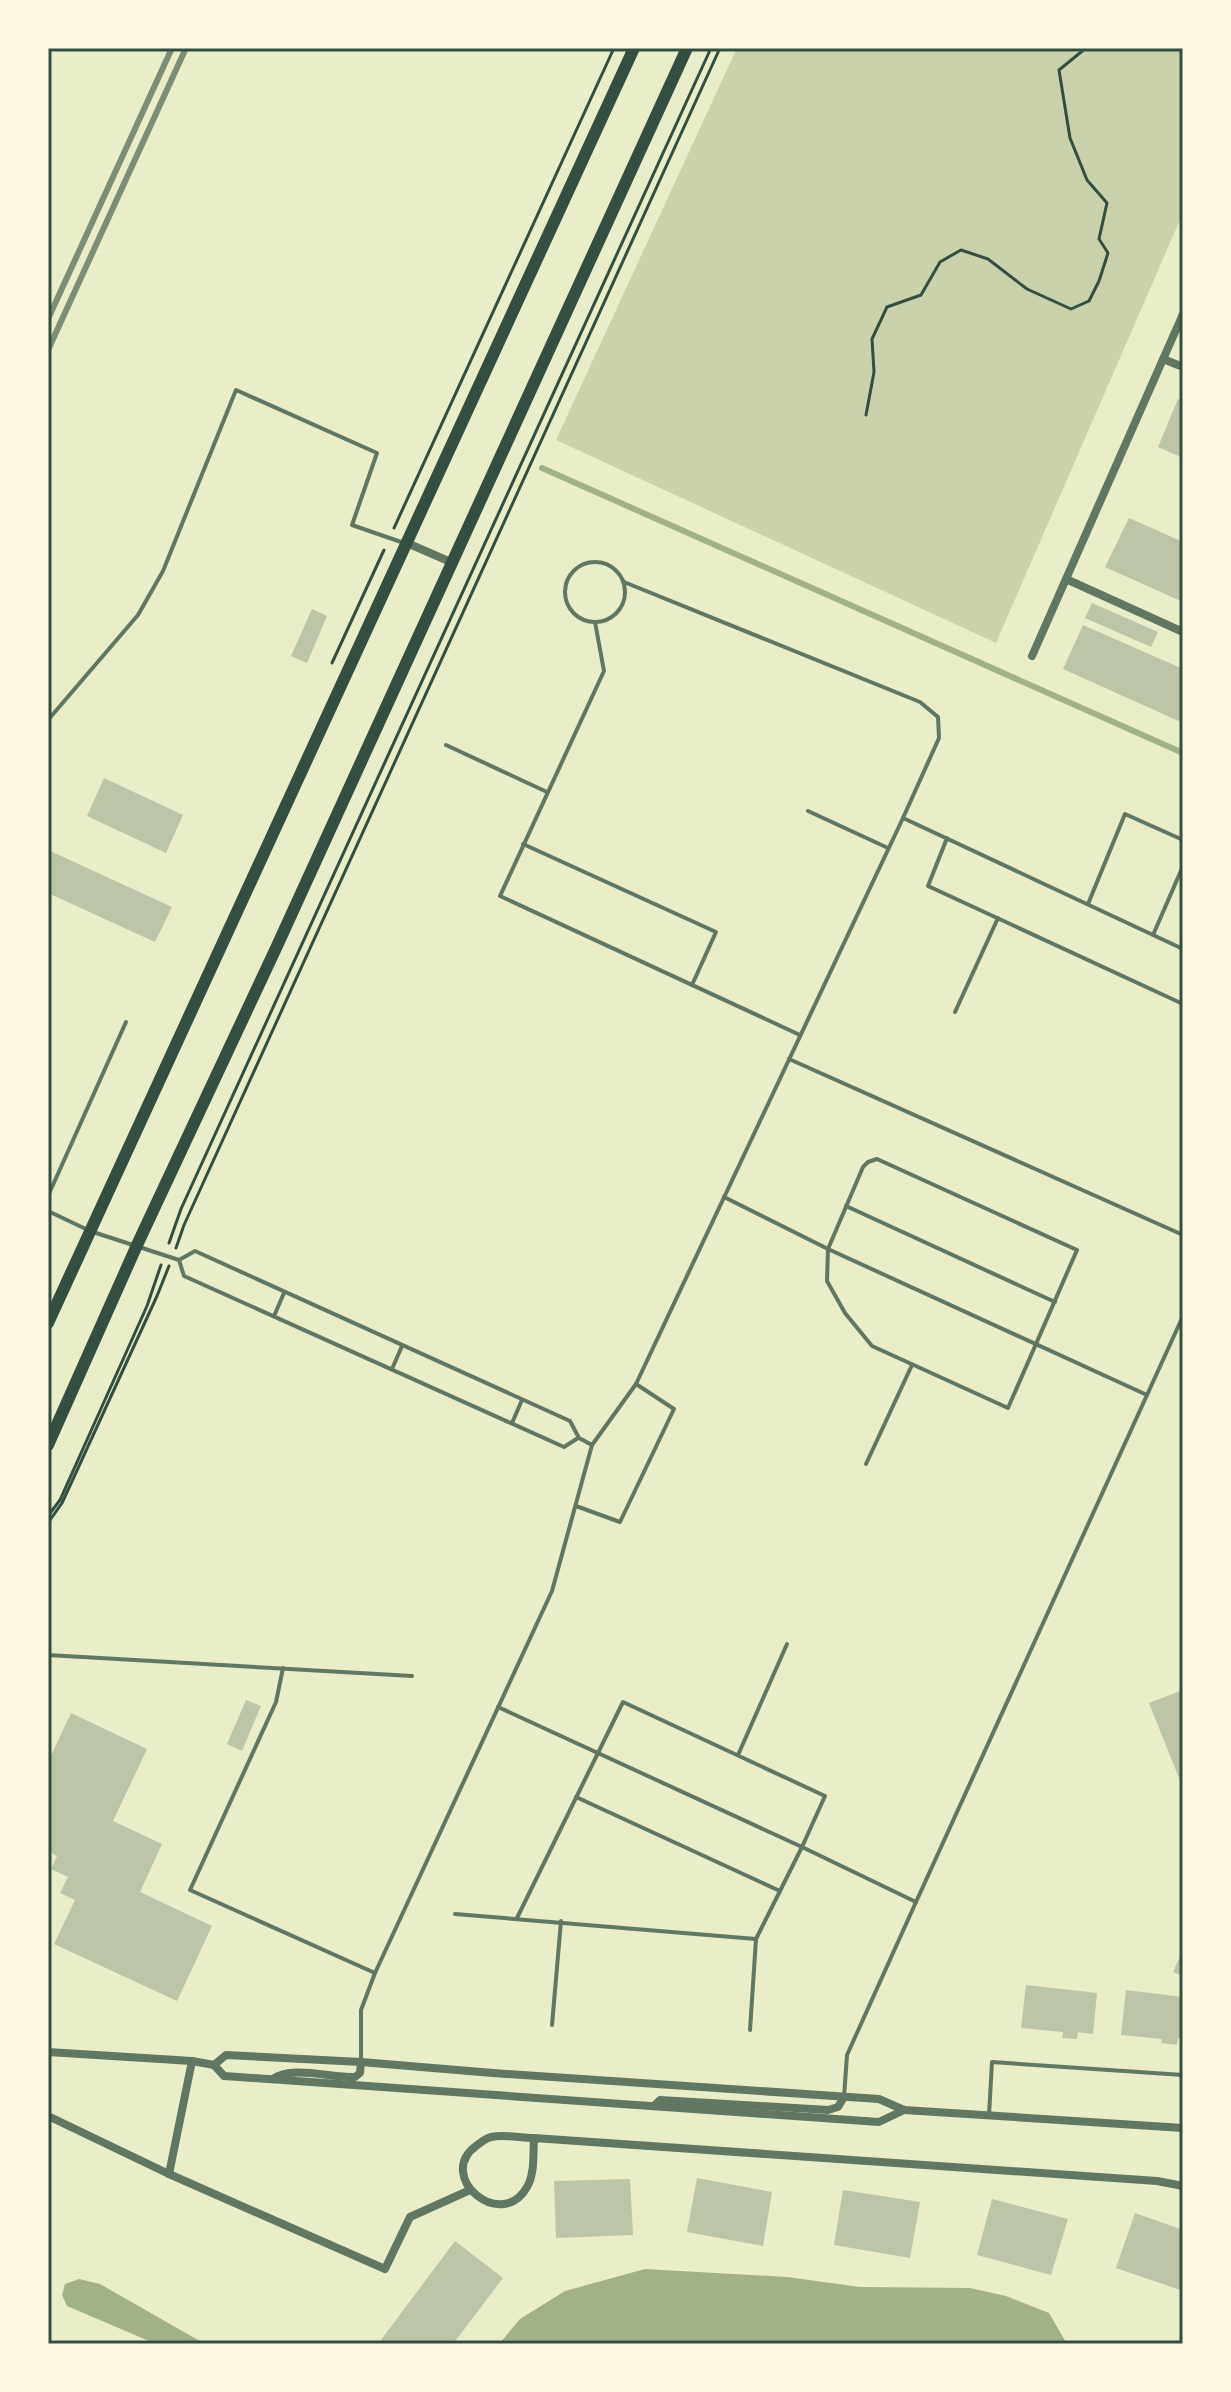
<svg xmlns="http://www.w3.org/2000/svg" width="1231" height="2392" font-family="'Archivo Narrow',sans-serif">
<rect width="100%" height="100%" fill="#e9edc9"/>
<polygon fill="#cad2ad" points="737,48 1183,48 1183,213 996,643 556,440"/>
<g fill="#a3b18a">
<polygon points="645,2269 787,2277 860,2287 970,2288 1006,2296 1049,2313 1067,2344 499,2344 520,2319 565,2291"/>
<polygon points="79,2279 100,2284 205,2344 156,2344 67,2306 62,2295 65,2284"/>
</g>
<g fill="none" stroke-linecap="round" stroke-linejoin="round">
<polyline stroke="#a3b18a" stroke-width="6" points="542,468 1183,753"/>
</g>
<g fill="#bcc5a7">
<polygon points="1178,399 1183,401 1183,458 1158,447"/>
<polygon points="1129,518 1183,542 1183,602 1105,567"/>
<polygon points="1092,603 1158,632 1151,647 1085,618"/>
<polygon points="312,609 327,616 307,663 291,656"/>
<polygon points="1083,625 1183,669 1183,723 1063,669"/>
<polygon points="104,778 183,815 166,853 87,816"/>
<polygon points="48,850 172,907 155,942 48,893"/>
<polygon points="1183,1690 1183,1788 1149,1703"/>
<polygon points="246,1700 261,1706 242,1751 227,1744"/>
<polygon points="71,1713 147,1749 113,1821 162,1844 140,1892 212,1926 177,2001 54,1944 75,1900 60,1893 68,1877 51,1869 57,1856 48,1851 48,1762"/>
<polygon points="1183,1950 1183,1976 1173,1972"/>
<polygon points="1026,1985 1097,1993 1093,2034 1078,2032 1077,2039 1062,2038 1063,2032 1021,2028"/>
<polygon points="1126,1990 1183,1997 1183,2039 1178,2038 1177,2045 1161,2043 1162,2039 1121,2035"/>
<polygon points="697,2178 772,2192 763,2246 687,2232"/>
<polygon points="630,2179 633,2235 556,2238 554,2181"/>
<polygon points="843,2190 920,2202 910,2258 834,2245"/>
<polygon points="992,2199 1068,2219 1051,2275 977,2255"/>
<polygon points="1135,2213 1183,2230 1183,2291 1116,2268"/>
<polygon points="455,2241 503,2278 453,2344 378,2344"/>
</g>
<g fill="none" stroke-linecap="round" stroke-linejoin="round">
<g stroke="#344e41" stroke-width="3">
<polyline points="866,415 874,372 872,339 887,307 921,295 940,262 961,250 988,259 1027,289 1071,309 1089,301 1099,281 1108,253 1099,239 1107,203 1087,180 1070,138 1059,70 1086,48"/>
<polyline points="394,528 614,48"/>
<polyline points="332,663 384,550"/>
<polyline points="169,1243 181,1209 711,48"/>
<polyline points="176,1248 184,1225 720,48"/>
<polyline points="48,1516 60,1500 147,1306 161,1265"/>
<polyline points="48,1523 62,1503 157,1296 169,1266"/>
</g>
<g stroke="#617663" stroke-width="4">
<circle cx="595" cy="592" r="30"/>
<polyline points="624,582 920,702 938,717 939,738 903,818"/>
<polyline points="595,622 604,671 500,896 800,1035"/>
<polyline points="48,720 138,615 163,571 236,390 377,453 352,525 404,543"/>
<polyline points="446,745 547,792"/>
<polyline points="808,811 888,848"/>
<polyline points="947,838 928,886 1183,1004"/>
<polyline points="523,844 716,932 692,985"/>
<polyline points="1088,904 1125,814 1183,840"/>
<polyline points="1153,935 1183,866"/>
<polyline points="955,1012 998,918"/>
<polyline points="789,1059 1183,1235"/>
<polygon points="877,1159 1077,1250 1008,1408 872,1346 845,1313 827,1281 828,1249 863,1167 868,1162"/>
<polyline points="48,1196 126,1022"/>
<polyline points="724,1197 828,1249 1147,1395"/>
<polyline points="846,1206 1055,1302"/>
<polyline points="48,1211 90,1231 179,1260 195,1251 570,1421 579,1438 592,1445 552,1591 375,1973 361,2010 361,2060"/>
<polyline points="179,1260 184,1276 564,1447 578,1438"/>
<polyline points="274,1316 284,1293"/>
<polyline points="392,1369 402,1346"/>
<polyline points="636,1384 903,818 1183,949"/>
<polyline points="512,1423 522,1400"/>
<polyline points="866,1464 912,1365"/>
<polyline points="576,1506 620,1522 674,1409 636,1384 592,1445"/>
<polyline points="48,1655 412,1676"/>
<polyline points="283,1668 276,1702 190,1890 375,1973"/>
<polyline points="738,1755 787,1644"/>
<polyline points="576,1797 780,1891"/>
<polyline points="916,1902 1183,1316"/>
<polyline points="455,1914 756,1939 802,1847 498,1707"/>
<polyline points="517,1918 623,1702 825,1796 802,1847 916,1902 847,2055 844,2097"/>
<polyline points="552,2025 561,1921"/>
<polyline points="750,2030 756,1939"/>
<polyline points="989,2115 992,2062 1183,2075"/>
</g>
<g stroke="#617663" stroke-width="8">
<polyline points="1163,359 1183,367"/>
<polyline points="407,543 453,563"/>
<polyline points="1066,579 1183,632"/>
<polyline points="1032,656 1183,314"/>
<polyline points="48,2052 192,2061 214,2065 224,2076 879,2122 904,2110"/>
<polyline points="214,2065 226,2055 361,2062 493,2073 879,2099 904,2110 1183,2128"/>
<path d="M273,2079c18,-14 59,-1 82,-2l5,-4 1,-11"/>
<polyline points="654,2106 660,2100 828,2110 838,2107 844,2097"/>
<polyline points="48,2116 169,2174 385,2269 410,2217 470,2190"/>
<path d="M534,2138c-1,15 1,36 -7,49 -26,46 -92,-11 -51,-41 4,-3 10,-8 15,-9 13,-3 30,1 43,1l623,43 26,5"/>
<polyline points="169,2174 192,2061"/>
</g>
<g stroke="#344e41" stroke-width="12">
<polyline points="48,1323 634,48"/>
<polyline points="48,1445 137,1245 277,946 687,48"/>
</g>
<g stroke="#7c8e77" stroke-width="6">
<polyline points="48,319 172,48"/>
<polyline points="48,350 186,48"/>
</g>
</g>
<rect width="1231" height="2392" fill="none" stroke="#fefae0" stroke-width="100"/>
<rect x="50" y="50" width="1131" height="2292" fill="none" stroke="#344e41" stroke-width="3"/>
</svg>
